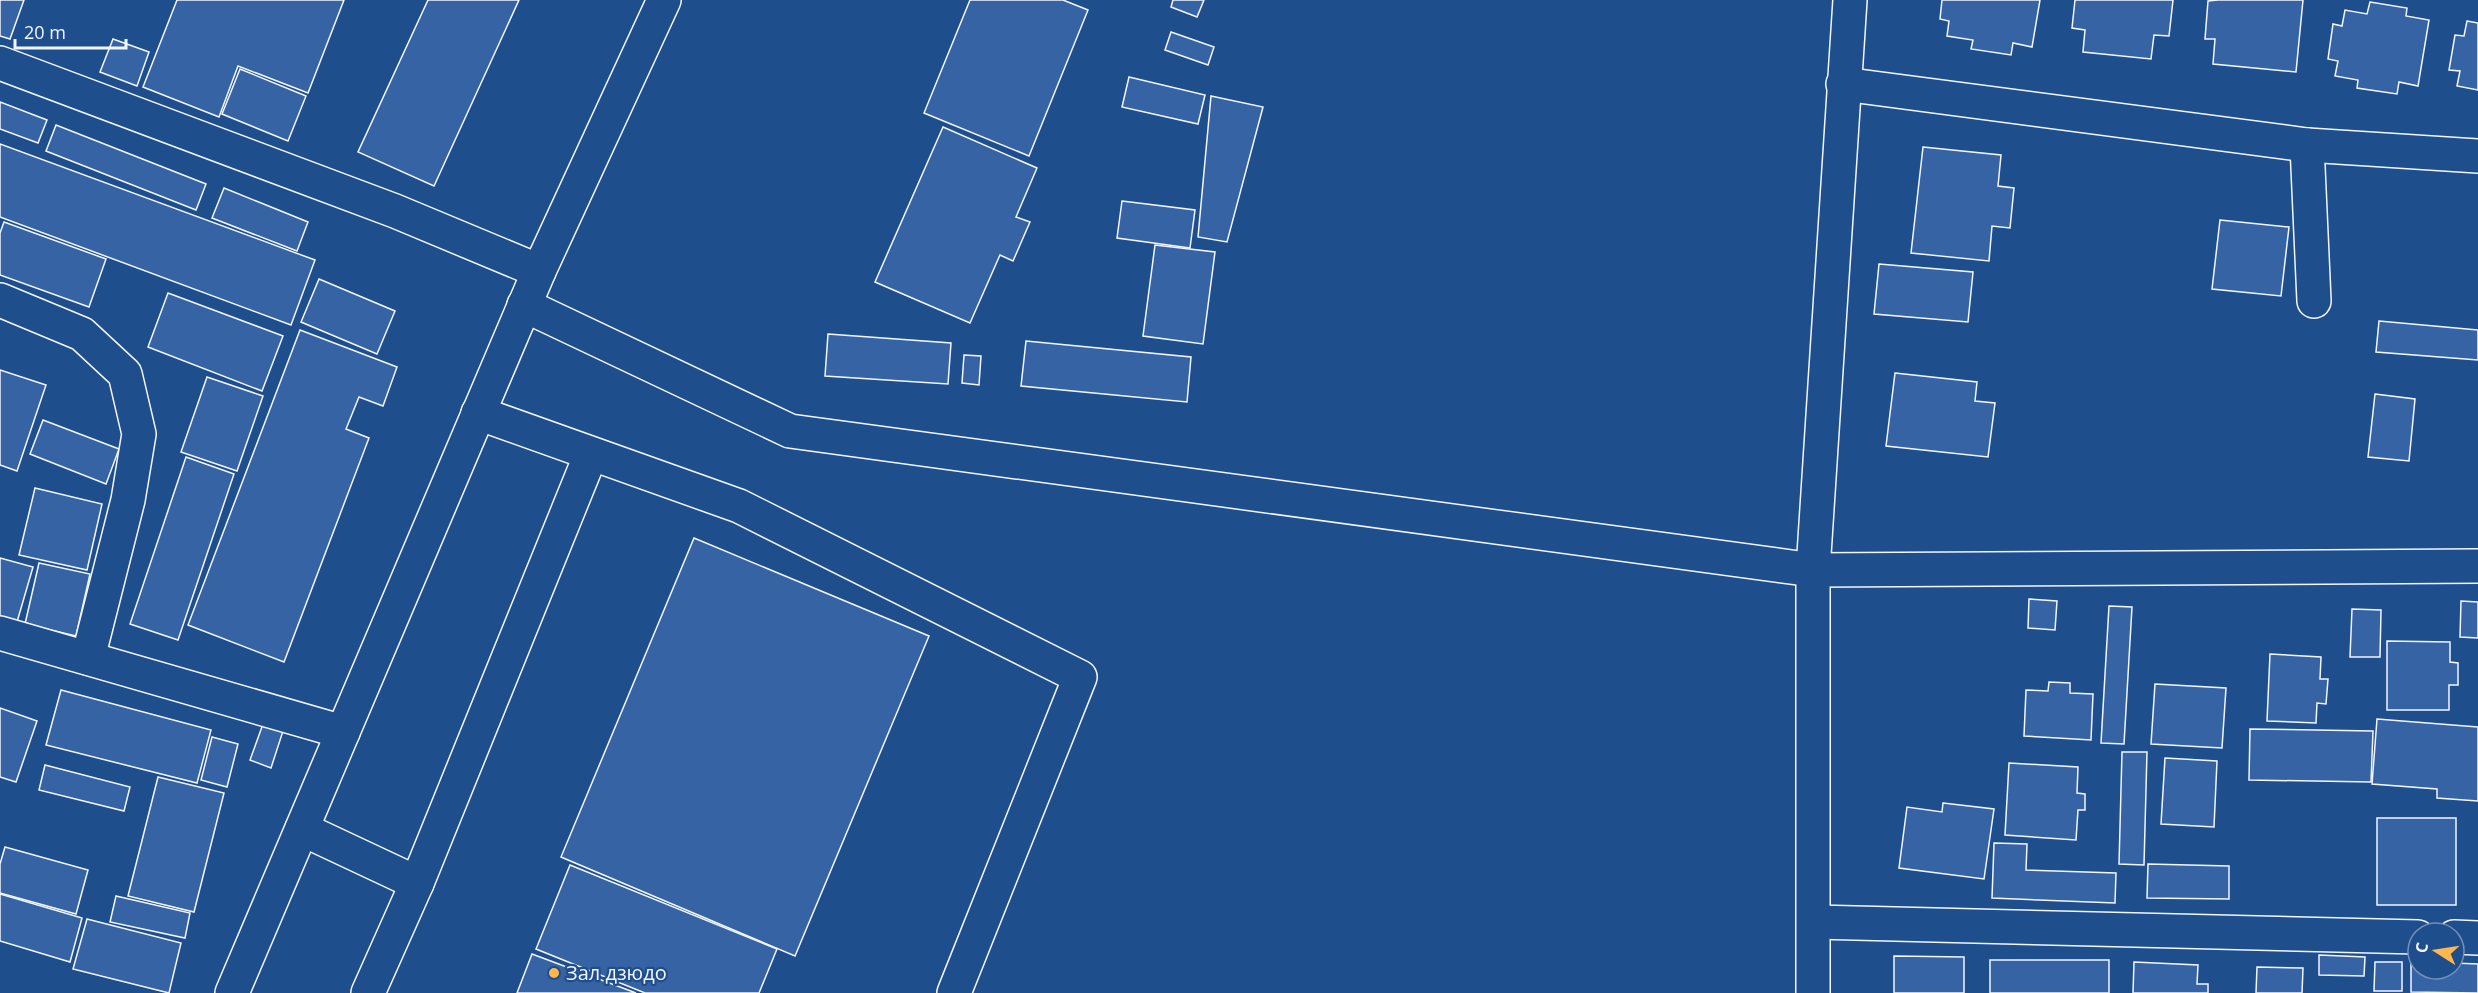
<svg xmlns="http://www.w3.org/2000/svg" width="2478" height="993" font-family="'Open Sans',sans-serif">
<rect width="100%" height="100%" fill="#1f4e8c"/>
<g fill="#3563a3" stroke="#f2f6ff" stroke-width="1.5">
<polygon points="0,0 24,0 10,39 0,36"/>
<polygon points="177,0 344,0 308,93 238,66 219,117 143,87"/>
<polygon points="428,0 519,0 434,186 358,152"/>
<polygon points="970,0 1063,0 1088,10 1029,156 924,113"/>
<polygon points="1173,0 1204,0 1197,17 1171,7"/>
<polygon points="1942,0 2040,0 2032,47 2013,43 2011,55 1971,49 1973,40 1947,36 1949,21 1940,19"/>
<polygon points="2075,0 2173,0 2169,36 2154,35 2151,59 2083,52 2085,30 2072,28"/>
<polygon points="2218,0 2303,0 2296,72 2213,64 2215,39 2205,39 2208,1"/>
<polygon points="2370,2 2407,8 2406,16 2429,20 2418,86 2399,82 2397,94 2357,88 2358,80 2335,76 2338,61 2328,59 2333,24 2342,26 2345,10 2367,14"/>
<polygon points="2467,21 2478,23 2478,90 2457,86 2460,71 2449,70 2455,35 2464,36"/>
<polygon points="1171,32 1214,47 1208,65 1165,50"/>
<polygon points="113,39 149,52 137,86 100,72"/>
<polygon points="240,69 306,96 288,141 222,114"/>
<polygon points="1129,77 1205,95 1198,124 1122,107"/>
<polygon points="1211,96 1263,107 1227,242 1198,237"/>
<polygon points="0,102 47,120 38,143 0,129"/>
<polygon points="56,125 206,184 196,210 46,151"/>
<polygon points="943,127 1037,168 1016,217 1030,222 1013,261 1000,255 970,323 875,282"/>
<polygon points="0,144 315,260 291,325 0,217"/>
<polygon points="1923,147 2001,155 1998,186 2014,188 2010,228 1992,226 1989,261 1911,253"/>
<polygon points="224,188 308,222 297,251 212,218"/>
<polygon points="1122,201 1195,210 1190,248 1117,238"/>
<polygon points="2220,220 2289,227 2281,296 2212,289"/>
<polygon points="4,222 106,259 89,307 0,275 0,233"/>
<polygon points="1155,245 1215,252 1203,344 1143,336"/>
<polygon points="1879,264 1973,272 1968,322 1874,314"/>
<polygon points="319,279 395,311 377,354 301,322"/>
<polygon points="168,293 283,336 262,391 148,347"/>
<polygon points="2379,321 2478,330 2478,360 2376,352"/>
<polygon points="300,330 397,367 383,406 359,397 346,429 369,438 284,662 188,625"/>
<polygon points="828,334 951,343 948,384 825,376"/>
<polygon points="1026,341 1191,357 1187,402 1021,386"/>
<polygon points="964,355 981,356 979,385 962,383"/>
<polygon points="0,370 46,385 17,471 0,465"/>
<polygon points="1895,373 1977,382 1975,401 1995,403 1988,457 1886,446"/>
<polygon points="207,377 263,396 237,471 181,452"/>
<polygon points="2375,394 2415,399 2409,461 2368,457"/>
<polygon points="43,420 119,449 106,484 30,454"/>
<polygon points="186,457 234,474 178,640 130,624"/>
<polygon points="35,488 102,504 87,570 19,555"/>
<polygon points="694,538 929,636 795,956 561,857"/>
<polygon points="0,558 33,567 17,622 0,617"/>
<polygon points="39,563 90,574 76,636 25,624"/>
<polygon points="2029,599 2057,601 2055,630 2028,628"/>
<polygon points="2461,601 2478,602 2478,638 2460,637"/>
<polygon points="2109,606 2132,607 2124,744 2101,743"/>
<polygon points="2352,609 2381,610 2380,657 2350,657"/>
<polygon points="2387,641 2450,642 2450,662 2458,663 2458,685 2449,685 2449,710 2387,710"/>
<polygon points="2270,654 2321,657 2320,679 2328,679 2326,704 2317,703 2316,723 2267,721"/>
<polygon points="2049,682 2070,683 2070,693 2093,694 2091,740 2024,736 2026,690 2048,691"/>
<polygon points="2155,684 2226,688 2222,748 2151,744"/>
<polygon points="61,690 211,730 197,783 46,745"/>
<polygon points="0,708 37,721 16,782 0,777"/>
<polygon points="2377,719 2478,727 2478,801 2437,798 2437,789 2372,784"/>
<polygon points="263,724 283,731 271,768 250,760"/>
<polygon points="2250,729 2373,731 2371,782 2249,780"/>
<polygon points="212,737 238,744 227,787 201,780"/>
<polygon points="2122,752 2147,752 2144,865 2119,864"/>
<polygon points="2165,758 2217,761 2214,827 2161,824"/>
<polygon points="2009,763 2078,767 2077,793 2085,794 2085,810 2078,810 2076,840 2005,835"/>
<polygon points="45,765 130,787 124,811 39,790"/>
<polygon points="158,777 224,793 194,912 128,896"/>
<polygon points="1943,803 1994,809 1984,879 1899,868 1907,807 1942,812"/>
<rect x="2377" y="818" width="79" height="87"/>
<polygon points="1994,843 2027,844 2026,870 2116,873 2115,903 1992,898"/>
<polygon points="5,847 88,870 76,914 0,893 0,864"/>
<polygon points="2148,864 2229,866 2229,899 2147,898"/>
<polygon points="570,865 777,949 759,993 645,993 536,949"/>
<polygon points="0,894 82,918 70,962 0,941"/>
<polygon points="116,896 190,913 185,938 110,922"/>
<polygon points="87,919 181,943 169,993 73,969"/>
<polygon points="532,954 636,993 517,993"/>
<polygon points="2319,955 2365,957 2364,976 2319,975"/>
<polygon points="1894,956 1964,957 1964,993 1894,993"/>
<rect x="1990" y="960" width="119" height="33"/>
<polygon points="2134,962 2198,965 2197,984 2208,984 2208,993 2133,993"/>
<polygon points="2375,962 2402,962 2402,991 2374,991"/>
<polygon points="2411,962 2418,962 2418,969 2454,969 2454,963 2478,964 2478,993 2411,992"/>
<polygon points="2257,967 2303,968 2302,993 2256,993"/>
</g>
<g fill="none" stroke-linecap="round" stroke-linejoin="round">
<g stroke="#f2f6ff" stroke-width="36">
<g id="minor">
<polyline points="0,63 395,211 539,271"/>
<polyline points="1843,84 2307,145 2478,156"/>
<polyline points="2307,145 2314,301"/>
<polyline points="0,300 82,334 125,374 139,434 128,500 88,658"/>
<polyline points="524,305 790,431 1813,570 2478,566"/>
<polyline points="478,413 739,506 1080,677 954,993"/>
<polyline points="0,633 343,732"/>
<polyline points="302,829 417,883"/>
<polyline points="1815,922 2418,937"/>
<polyline points="2454,937 2478,938"/>
<polyline points="368,993 417,883 591,454"/>
<polyline points="1813,993 1813,570 1850,0"/>
</g>
</g>
<g stroke="#f2f6ff" stroke-width="36">
<polyline id="secondary" points="232,993 539,271 664,0"/>
</g>
<use href="#minor" stroke="#1f4e8c" stroke-width="33"/>
<use href="#secondary" stroke="#1f4e8c" stroke-width="33"/>
</g>
<circle fill="#ffb74d" stroke="#1f4e8c" stroke-width="2" cx="554" cy="973" r="6"/>
<g text-anchor="middle" stroke-width="4.5" stroke-linejoin="round" paint-order="stroke">
<g font-size="20" fill="#f2f6ff" stroke="#1f4e8c" text-anchor="start">
<text x="566" y="980">Зал дзюдо</text>
</g>
</g>
<g transform="translate(2436 951) rotate(282)"><circle r="28" fill="#1f4e8c" stroke="#7391ba" stroke-width="1.5"/>
<path d="M0-4.5L10 22L0 15L-10 22Z" fill="#ffb74d"/>
<text y="-9" font-size="16" font-weight="bold" text-anchor="middle" fill="#f2f6ff">С</text>
</g>
<path d="M15 39v9h111v-9" fill="none" stroke="#f2f6ff" stroke-width="3"/>
<text x="24" y="39" font-size="18" fill="#f2f6ff" stroke="#1f4e8c" stroke-width="4.5" paint-order="stroke">20 m</text>
</svg>
